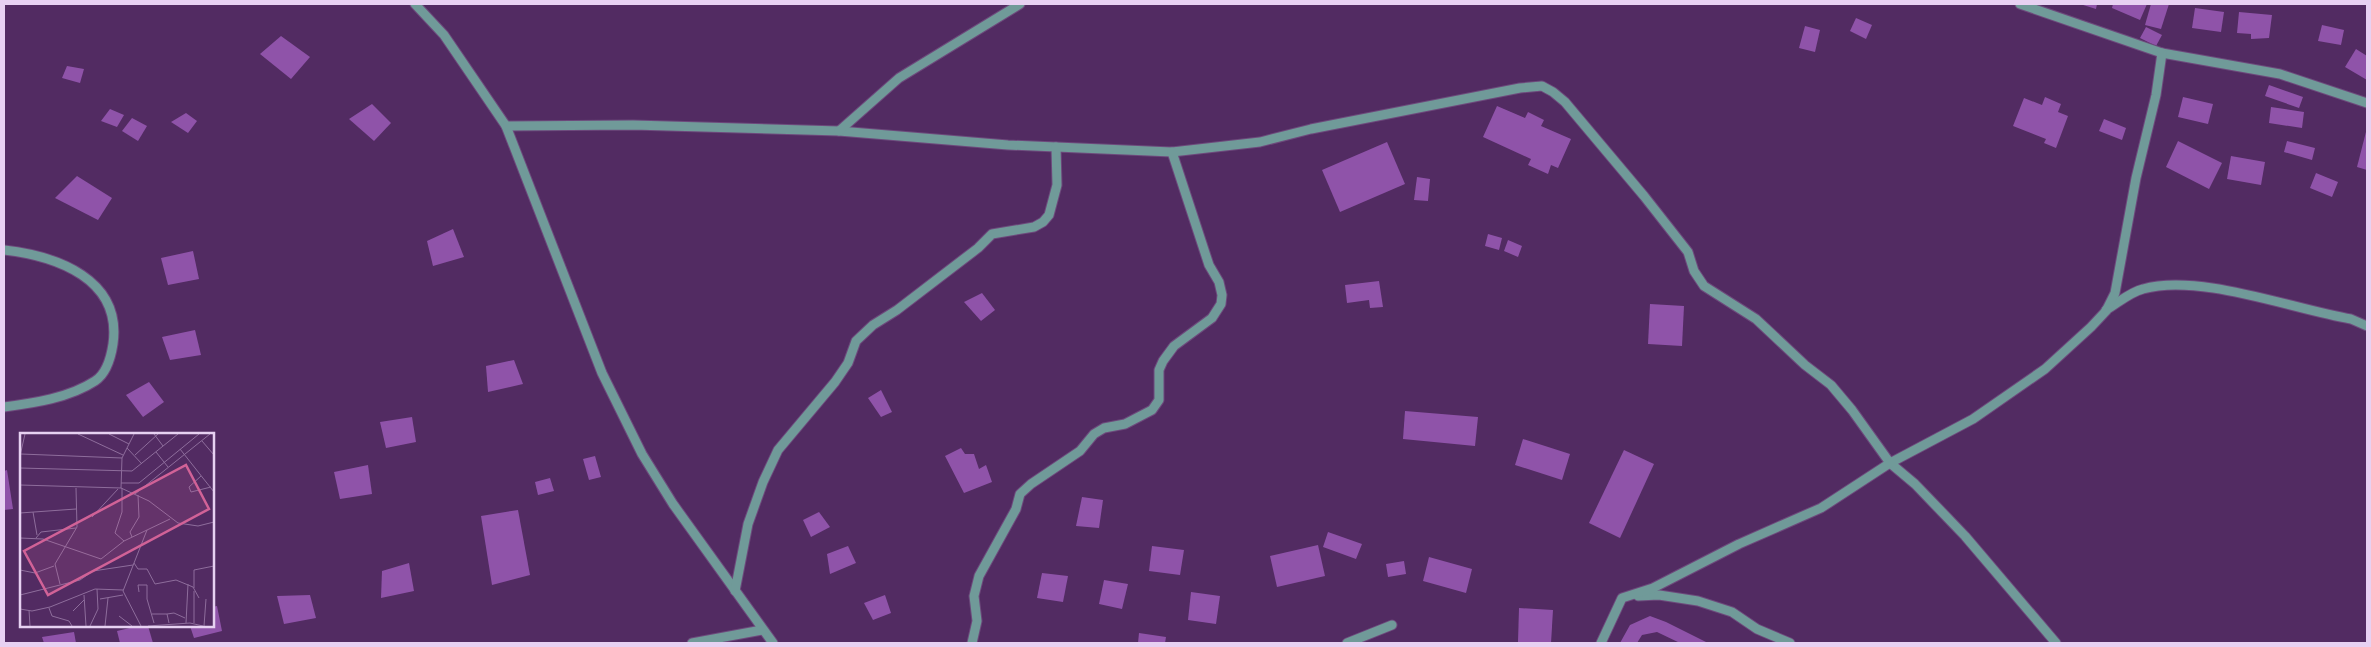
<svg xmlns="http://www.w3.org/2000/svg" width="2371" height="647" font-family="'PT Sans',sans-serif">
<rect width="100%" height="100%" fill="#522b62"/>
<g fill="#8f53a9">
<polygon points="2080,4 2097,4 2096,9"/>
<polygon points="2113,4 2147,4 2140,20 2112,8"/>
<polygon points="2151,4 2169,4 2161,29 2145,25"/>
<polygon points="2195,8 2224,12 2221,32 2192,28"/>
<polygon points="2239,12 2272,15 2269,38 2251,39 2251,34 2237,33"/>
<polygon points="1856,18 1872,25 1866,39 1850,31"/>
<polygon points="2322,25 2344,30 2341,45 2318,41"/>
<polygon points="1805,26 1820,30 1815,52 1799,48"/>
<polygon points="2146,27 2162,35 2156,46 2140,38"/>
<polygon points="281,36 310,57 291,79 260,54"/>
<polygon points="2356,49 2367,56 2367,80 2345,67"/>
<polygon points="67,66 84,69 80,83 62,78"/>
<polygon points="2269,85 2303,97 2299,108 2265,96"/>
<polygon points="2045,97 2061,104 2058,112 2068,116 2056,148 2044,143 2046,139 2013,126 2024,98 2042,105"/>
<polygon points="2183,97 2213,104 2208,124 2178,117"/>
<polygon points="372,104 391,123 374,141 349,119"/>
<polygon points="1497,106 1525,118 1528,112 1544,120 1541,126 1571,139 1558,168 1551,165 1548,174 1528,165 1531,159 1483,137"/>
<polygon points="2271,107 2304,112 2302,128 2269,123"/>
<polygon points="110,109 124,115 117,127 101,121"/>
<polygon points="186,113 197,121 188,133 171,122"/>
<polygon points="132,118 147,126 138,141 122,131"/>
<polygon points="2104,119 2126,128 2122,140 2099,131"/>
<polygon points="2367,128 2367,170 2357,167"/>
<polygon points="2178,141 2222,163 2209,189 2166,167"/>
<polygon points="2287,141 2315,148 2312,160 2284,152"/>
<polygon points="1387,142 1405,184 1340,212 1322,170"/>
<polygon points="2231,156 2265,162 2261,185 2227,179"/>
<polygon points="2316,173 2338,182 2332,197 2310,188"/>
<polygon points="77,176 112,198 98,220 55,198"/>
<polygon points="1417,177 1430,179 1428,201 1414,200"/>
<polygon points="453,229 464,257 433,266 427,241"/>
<polygon points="1488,234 1502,238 1499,250 1485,246"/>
<polygon points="1508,240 1522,246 1518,257 1504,251"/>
<polygon points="193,251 199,279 168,285 161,258"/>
<polygon points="1379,281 1383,307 1370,308 1369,300 1347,303 1345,285"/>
<polygon points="982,293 995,310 981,321 964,302"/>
<polygon points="1650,304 1684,306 1682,346 1648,344"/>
<polygon points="195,330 201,355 170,360 162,337"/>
<polygon points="514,360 523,384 488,392 486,366"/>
<polygon points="149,382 164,402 143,417 126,395"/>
<polygon points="881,390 892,412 881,417 868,398"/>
<polygon points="1405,411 1478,417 1475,446 1403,439"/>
<polygon points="412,417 416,442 386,448 380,422"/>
<polygon points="1523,439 1570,454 1562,480 1515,465"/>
<polygon points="961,448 965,454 974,454 979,469 986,465 992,482 964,493 945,456"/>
<polygon points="1624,450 1654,464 1620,538 1589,523"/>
<polygon points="595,456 601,477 589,480 583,459"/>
<polygon points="368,465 372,494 340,499 334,472"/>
<polygon points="7,470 13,509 4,510 4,471"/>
<polygon points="550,478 554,491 538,495 535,482"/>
<polygon points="1082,497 1103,500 1099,528 1076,526"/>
<polygon points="518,510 530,575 492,585 481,516"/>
<polygon points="819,512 830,527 811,537 803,520"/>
<polygon points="1328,532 1362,544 1356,559 1323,547"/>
<polygon points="1318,545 1325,576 1277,587 1270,556"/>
<polygon points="848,546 856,563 830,574 827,554"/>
<polygon points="1152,546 1184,550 1180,575 1149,571"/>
<polygon points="1429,557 1472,569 1466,593 1423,581"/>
<polygon points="1404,561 1406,574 1388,577 1386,564"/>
<polygon points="409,563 414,591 381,598 382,571"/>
<polygon points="1042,573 1068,576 1063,602 1037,598"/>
<polygon points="1104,580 1128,584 1122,609 1099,604"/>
<polygon points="1191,592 1220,596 1216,624 1188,620"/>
<polygon points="310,595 316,618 284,624 277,596"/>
<polygon points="885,595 891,613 873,620 864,603"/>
<polygon points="217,606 222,631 194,638 190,626 212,626 212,607"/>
<polygon points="1519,608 1553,610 1551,643 1518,642"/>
<polygon points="1650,616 1666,622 1708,643 1680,643 1657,632 1642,635 1637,643 1620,643 1630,625"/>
<polygon points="138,626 148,626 153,643 120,643 117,631"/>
<polygon points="74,632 76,643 44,643 42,637"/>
<polygon points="1139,633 1166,637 1165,643 1138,643"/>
</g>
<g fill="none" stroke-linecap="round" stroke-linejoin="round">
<g stroke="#6d497c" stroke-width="11">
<g id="minor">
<polyline points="415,4 444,35 506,126 602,373 642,454 673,504 773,643"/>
<polyline points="2020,4 2162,53 2280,74 2367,103"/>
<polyline points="506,126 633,125 839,131 1008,145 1172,152 1260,142 1311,129 1520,88 1542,86 1553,92 1565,102 1644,196 1688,252 1694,271 1704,286 1756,319 1805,365 1831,385 1852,410 1890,463 1915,484 1965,536 2056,643"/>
<polyline points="839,131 899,78 1020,4"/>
<path d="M4,250c53,6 118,29 109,94 -2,13 -7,30 -18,37 -26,17 -61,22 -91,26"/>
<path d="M2106,310c12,-7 24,-18 37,-21 56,-16 149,20 208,30l16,7"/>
<polyline points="735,591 748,524 763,482 778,450 835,382 848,363 856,341 873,325 897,310 978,248 992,234 1034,227 1043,222 1049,215 1057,185 1056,147"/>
<polyline points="1638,596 1659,595 1698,601 1732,612 1757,629 1790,643"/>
<polyline points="692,643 762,630"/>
<polyline points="972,643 977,621 974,596 979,576 1016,509 1020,494 1031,484 1080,451 1094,434 1104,428 1125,424 1152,410 1159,400 1159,370 1163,361 1174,346 1212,318 1221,304 1222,295 1219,282 1209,265 1172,152"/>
<polyline points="1347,643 1392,625"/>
<polyline points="1601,643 1622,598 1653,588 1739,544 1821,508 1890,463 1973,419 2045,369 2091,327 2106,311 2115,293 2136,178 2156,95 2162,53"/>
</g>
</g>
<use href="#minor" stroke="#709a99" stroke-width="9"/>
</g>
<g transform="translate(20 433)">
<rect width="194" height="194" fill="#522b62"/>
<path fill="none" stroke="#8e6d9c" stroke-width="1" d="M58,1l45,21M89,1l20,10M114,1l-12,24 -1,30 28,13 29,22 20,3 16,-4M134,1l9,12M182,8l12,14M107,15l15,16M160,16l34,43M136,19l12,15M1,21l101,4M115,22l23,-21M0,23l5,-22M0,35l112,3 46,-37M181,43l-12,11 2,5 20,-5M101,50h18l60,-49M0,52l101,3M102,55v24l-7,21 9,8M115,61l75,-60M13,79l4,23M0,80l56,-4M72,84l26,-28M112,104l-2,-5 9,-15 -1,-22M0,105l23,1 58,20 23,-18 46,-22M16,105l5,-6 35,-4M114,130l4,6h9l8,15 21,-4 17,7 6,11M0,137l15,3 19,-7M40,151l-5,-20 22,-37 -1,-39M174,155v-18l20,-4M174,158v32M119,159l-1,-7h9v14l7,24M0,162l60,-15 13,-9 40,-6M64,162l2,31M80,166l23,-4M29,175l3,8 17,5 3,5M0,176l12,2 18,-4 45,-18 28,1M9,177l1,16M53,178l11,-11M132,181h15l2,9M147,181l7,-1 11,5M99,183l13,10M166,190l2,-39M70,193l8,-17 -1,-20M85,193l3,-28M121,193l-18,-35 24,-61M128,193l42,-3 13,3M184,193l2,-27"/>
<path fill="#d16297" fill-opacity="0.15" stroke="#d16297" stroke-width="2.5" d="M166,32l23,44 -161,86 -24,-44z"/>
<rect width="194" height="194" fill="none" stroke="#e7d1f2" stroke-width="2.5"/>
</g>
<rect width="2371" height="647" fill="none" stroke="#e7d1f2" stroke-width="10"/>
</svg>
